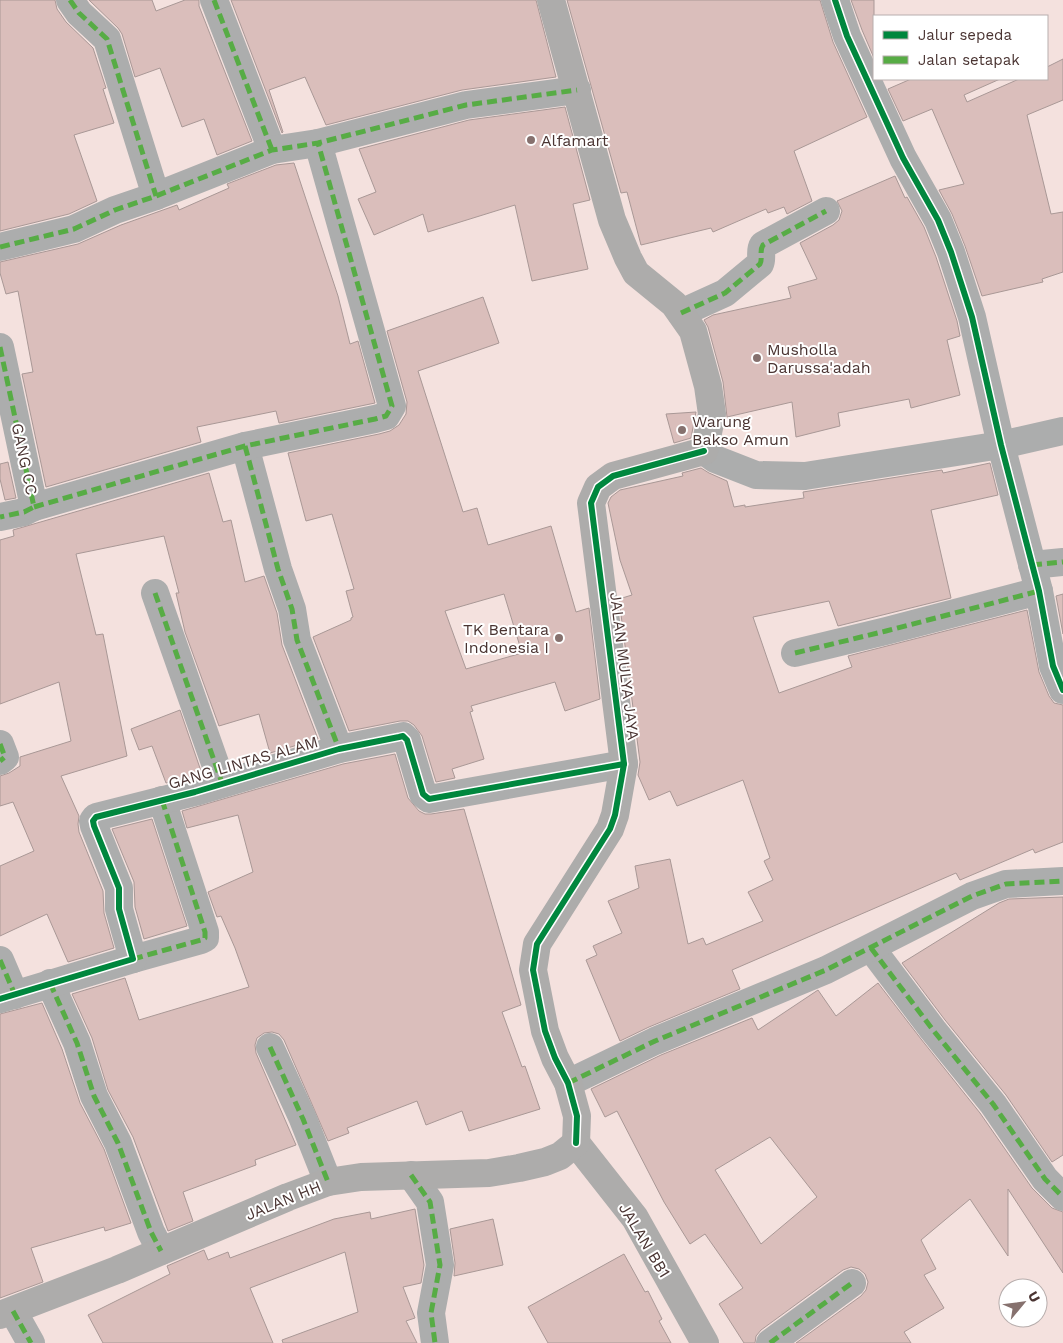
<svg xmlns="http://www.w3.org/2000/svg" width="1063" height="1343" font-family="'Work Sans',sans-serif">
<rect width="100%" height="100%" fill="#f4e1de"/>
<g fill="#dabebb" stroke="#a99896" fill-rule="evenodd">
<polygon points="0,0 55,0 57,9 66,22 93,48 106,88 103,89 114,123 74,135 97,201 69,214 0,231"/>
<polygon points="89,0 152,0 156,11 185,0 199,0 199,6 252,141 217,155 204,119 182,127 160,68 135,77 122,34 118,28"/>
<polygon points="231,0 536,0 556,77 462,90 326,125 305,77 269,90 283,132 282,133"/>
<polygon points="567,0 820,0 833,42 867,117 794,151 812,201 787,214 784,207 768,213 766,209 713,232 711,228 641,245 627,192 621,193"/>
<polygon points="851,0 874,0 874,58 862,30"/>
<polygon points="1063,59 1063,100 1027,115 1051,214 1063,212 1063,272 1042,279 1043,282 982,296 965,246 952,214 939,190 964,184 932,109 903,121 888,89 911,79 1000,79 964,95 967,102 1019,79 1047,79 1047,67"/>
<polygon points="565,107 590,200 573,204 588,269 532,281 515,205 428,232 423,214 374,235 358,199 376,192 359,149 469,120"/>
<polygon points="294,163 338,296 350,344 358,341 375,403 279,423 276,411 197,427 201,442 46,487 22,374 33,372 18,291 6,294 0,273 0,262 78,244 121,225 177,205 179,210 229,188 227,184 276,165"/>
<polygon points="895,176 905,198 907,197 924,227 936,257 957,321 960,336 947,340 960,395 911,408 909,399 838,413 840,426 796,437 792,402 727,417 723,382 708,327 704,320 713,315 791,298 788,287 817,279 800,243 833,225 839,220 842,211 837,201"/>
<path d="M483,297l16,46 -81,28 45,141 14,-4 11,37 63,-19 25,86 13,-4 11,91 -35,12 -10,-29 -84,24 2,5 -3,1 14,47 -32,10 3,9 -19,4 -14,-46 -8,-11 -6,-4h-8l-51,10 -36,-94 38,-17v-2l2,-1 -7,-26 8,-2 -22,-75 -26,7 -18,-68 91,-19 11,-3 9,-6 7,-11 1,-12 -20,-71zM504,594l18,59 -56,16 -21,-58z"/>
<polygon points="696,412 691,438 674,443 666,414"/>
<polygon points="8,462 16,498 5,500 0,479 0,464"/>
<polygon points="990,463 998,495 931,510 951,598 838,626 829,601 753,617 779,693 852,667 848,656 1027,610 1039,672 1049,696 1054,703 1063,705 1063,842 1035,853 1033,849 960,880 956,873 732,970 740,989 649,1027 620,1041 586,960 597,955 593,946 622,933 608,901 639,888 635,866 670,859 688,944 703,938 706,945 763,921 748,892 773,880 764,861 770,858 743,780 677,806 670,791 649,800 638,775 640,762 619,599 632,595 620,560 608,503 611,497 620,490 683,476 682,473 701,468 709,473 727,481 734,507 745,505 745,507 804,498 803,492 942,470 943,473"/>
<polygon points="209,473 223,522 231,520 245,582 264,576 277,613 282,645 318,739 270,753 259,714 219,726 185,632 176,593 179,593 164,536 76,554 96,635 103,634 127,756 61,776 79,816 78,824 79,832 103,891 104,913 114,948 68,962 47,914 0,936 0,866 34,851 13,802 0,806 0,776 9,773 20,766 20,757 71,741 59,682 0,704 0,540 14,536 13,530"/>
<polygon points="1063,594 1063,634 1056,596"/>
<polygon points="180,710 202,774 166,783 152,746 139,750 131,729"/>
<polygon points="395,754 408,798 419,811 425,814 431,814 464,809 521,1005 502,1012 522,1067 525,1066 540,1109 469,1131 462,1111 426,1125 417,1101 347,1128 349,1133 328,1141 284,1040 279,1034 272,1032 264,1033 257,1038 255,1045 256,1053 296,1145 255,1160 256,1165 183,1192 193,1221 168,1231 133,1137 108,1090 92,1038 72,994 125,978 139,1020 249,987 235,948 221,916 217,917 208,892 253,872 238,815 187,828 182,811 343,764"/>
<polygon points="152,819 187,926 144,939 135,907 134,882 112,829"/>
<polygon points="1063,897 1063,1155 1052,1162 1006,1095 945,1020 902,963 999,903 1009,899"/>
<path d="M878,983l43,56 59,74 52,75 20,20 11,4v61l-55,-84v67l-38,-57 -49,41 15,29 -12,6 20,33 -40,24 7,11h-115l65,-47 5,-6 2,-8 -3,-8 -6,-5 -8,-2 -8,3 -82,60 -5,6 -1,7h-11l-25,-39 24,-16 -38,-54 -15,10 -26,-42 -47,-91 -12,6 -14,-28 70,-34 91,-37 6,12 60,-40 18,26zM770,1137l47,60 -56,47 -46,-74z"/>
<polygon points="42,1003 62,1049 80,1103 104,1149 131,1223 105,1231 104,1227 31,1248 43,1282 0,1298 0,1014"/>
<polygon points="415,1209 424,1265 421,1283 403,1287 415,1318 406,1321 417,1343 283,1343 282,1340 358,1312 345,1252 250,1288 273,1343 103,1343 88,1315 170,1274 167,1266 204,1250 208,1260 228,1252 230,1258 334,1219 370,1212 371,1219"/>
<polygon points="493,1219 503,1265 454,1276 455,1263 450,1229"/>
<polygon points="624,1254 645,1292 648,1291 662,1319 659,1321 671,1343 548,1343 528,1307"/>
</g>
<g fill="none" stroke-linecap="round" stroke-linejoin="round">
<g stroke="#acadad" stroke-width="28">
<polyline points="70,0 79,13 107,39 156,196"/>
<polyline points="214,0 272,150"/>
<polyline points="835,0 847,36 903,158 938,220 951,252 972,317 1001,445 1039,591 1053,666 1063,690"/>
<polyline points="0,247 74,229 115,210 156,196 272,150 318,143 466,105 577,90"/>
<path d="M681,313l44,-20 35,-29c3,-6 -1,-13 3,-19l63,-34"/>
<polyline points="0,347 34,507 24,512 0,517"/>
<polyline points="245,446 278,569 292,609 297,640 339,749"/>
<polyline points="704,451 715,459 756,475 805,476 1001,445 1063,431"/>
<polyline points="34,507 245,446 375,419 386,416 392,406 318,143"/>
<polyline points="1032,565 1063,562"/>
<polyline points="155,593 222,783"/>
<polyline points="795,653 886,631 1039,591"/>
<polyline points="0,744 5,757 0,761"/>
<polyline points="871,948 933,1030 993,1104 1045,1179 1063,1197"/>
<polyline points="133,959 201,940 205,938 205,932 162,800"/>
<polyline points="0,960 15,995"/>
<polyline points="50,983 77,1043 94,1096 118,1143 151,1232 161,1251"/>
<polyline points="0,999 133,959 119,909 119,888 94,826 93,821 96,817 195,792 339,749 399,737 403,736 407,740 423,794 429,799 624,764"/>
<polyline points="270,1047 303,1119 328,1182"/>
<polyline points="568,1083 655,1041 826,970 972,896 1006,884 1063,881"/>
<polyline points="411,1175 430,1202 440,1265 431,1313 435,1343"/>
<polyline points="13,1311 31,1343"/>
<polyline points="770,1343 852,1283"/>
</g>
<g stroke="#adacab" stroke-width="28">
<polyline points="551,0 612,220 628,258 636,273 674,304 693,331 708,386 712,414 704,451 613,476 598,487 591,503 624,764 615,815 610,829 537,944 533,970 545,1031 555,1058 568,1083 577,1116 576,1143"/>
<polyline points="576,1143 635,1218 705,1343"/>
<polyline points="0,1315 117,1270 288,1197 328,1182 361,1177 489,1173 519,1168 545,1162 560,1156 576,1143"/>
</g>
<g stroke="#57ac45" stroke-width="5" stroke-dasharray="10 5" stroke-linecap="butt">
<polyline points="70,0 79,13 107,39 156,196"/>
<polyline points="214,0 272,150"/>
<polyline points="0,247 74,229 115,210 156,196 272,150 318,143 466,105 577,90"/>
<path d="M681,313l44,-20 35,-29c3,-6 -1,-13 3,-19l63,-34"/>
<polyline points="0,347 34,507 24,512 0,517"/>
<polyline points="245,446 278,569 292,609 297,640 339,749"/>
<polyline points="34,507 245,446 375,419 386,416 392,406 318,143"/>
<polyline points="1032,565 1063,562"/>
<polyline points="155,593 222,783"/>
<polyline points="795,653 886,631 1039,591"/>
<polyline points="0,744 5,757 0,761"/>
<polyline points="871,948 933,1030 993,1104 1045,1179 1063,1197"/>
<polyline points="133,959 201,940 205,938 205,932 162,800"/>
<polyline points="0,960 15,995"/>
<polyline points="50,983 77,1043 94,1096 118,1143 151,1232 161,1251"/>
<polyline points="270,1047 303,1119 328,1182"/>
<polyline points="568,1083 655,1041 826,970 972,896 1006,884 1063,881"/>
<polyline points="411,1175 430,1202 440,1265 431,1313 435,1343"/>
<polyline points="13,1311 31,1343"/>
<polyline points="770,1343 852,1283"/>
</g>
<g stroke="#fff" stroke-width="9">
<g id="cycleway">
<polyline points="835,0 847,36 903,158 938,220 951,252 972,317 1001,445 1039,591 1053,666 1063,690"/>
<polyline points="0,999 133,959 119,909 119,888 94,826 93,821 96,817 195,792 339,749 399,737 403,736 407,740 423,794 429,799 624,764"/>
<polyline points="576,1143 577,1116 568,1083 555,1058 545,1031 533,970 537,944 610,829 615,815 624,764 591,503 598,487 613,476 704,451"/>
</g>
</g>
<use href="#cycleway" stroke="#00873e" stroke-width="6"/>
</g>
<g fill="#86716e" stroke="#fff" stroke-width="2">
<circle cx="531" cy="140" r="5"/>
<circle cx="757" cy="358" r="5"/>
<circle cx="682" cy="430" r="5"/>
<circle cx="559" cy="638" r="5"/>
</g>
<g text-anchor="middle" stroke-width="4" stroke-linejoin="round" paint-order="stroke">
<g font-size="16" fill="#4a3432" stroke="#fff" text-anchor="start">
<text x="541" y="146">Alfamart</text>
<text x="767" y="355">Musholla<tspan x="767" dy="18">Darussa'adah</tspan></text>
<text x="692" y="427">Warung<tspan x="692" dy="18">Bakso Amun</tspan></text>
<text x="549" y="635" text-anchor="end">TK Bentara<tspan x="549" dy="18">Indonesia I</tspan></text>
</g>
<g font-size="16" fill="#4a3432" stroke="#fff">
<text transform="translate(25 459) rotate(78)" y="6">GANG CC</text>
<text transform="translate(625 666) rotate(83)" y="6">JALAN MULYA JAYA</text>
<text transform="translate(243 762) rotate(-16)" y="6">GANG LINTAS ALAM</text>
<text transform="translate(283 1200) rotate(-22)" y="6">JALAN HH</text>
<text transform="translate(645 1240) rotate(59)" y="6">JALAN BB1</text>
</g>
</g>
<rect x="873" y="15" width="175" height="65" fill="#ffffff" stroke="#b7aead"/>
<rect x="883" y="31" width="25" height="8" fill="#00873e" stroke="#b7aead"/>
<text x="918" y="40" font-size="15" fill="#4a3432">Jalur sepeda</text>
<rect x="883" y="56" width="25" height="8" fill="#57ac45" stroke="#b7aead"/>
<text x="918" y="65" font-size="15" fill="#4a3432">Jalan setapak</text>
<g transform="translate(1023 1303) rotate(61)"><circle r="24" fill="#ffffff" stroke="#b7aead"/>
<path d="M0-4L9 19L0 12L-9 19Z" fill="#86716e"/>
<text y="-8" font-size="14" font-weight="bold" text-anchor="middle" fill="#4a3432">U</text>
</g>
</svg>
